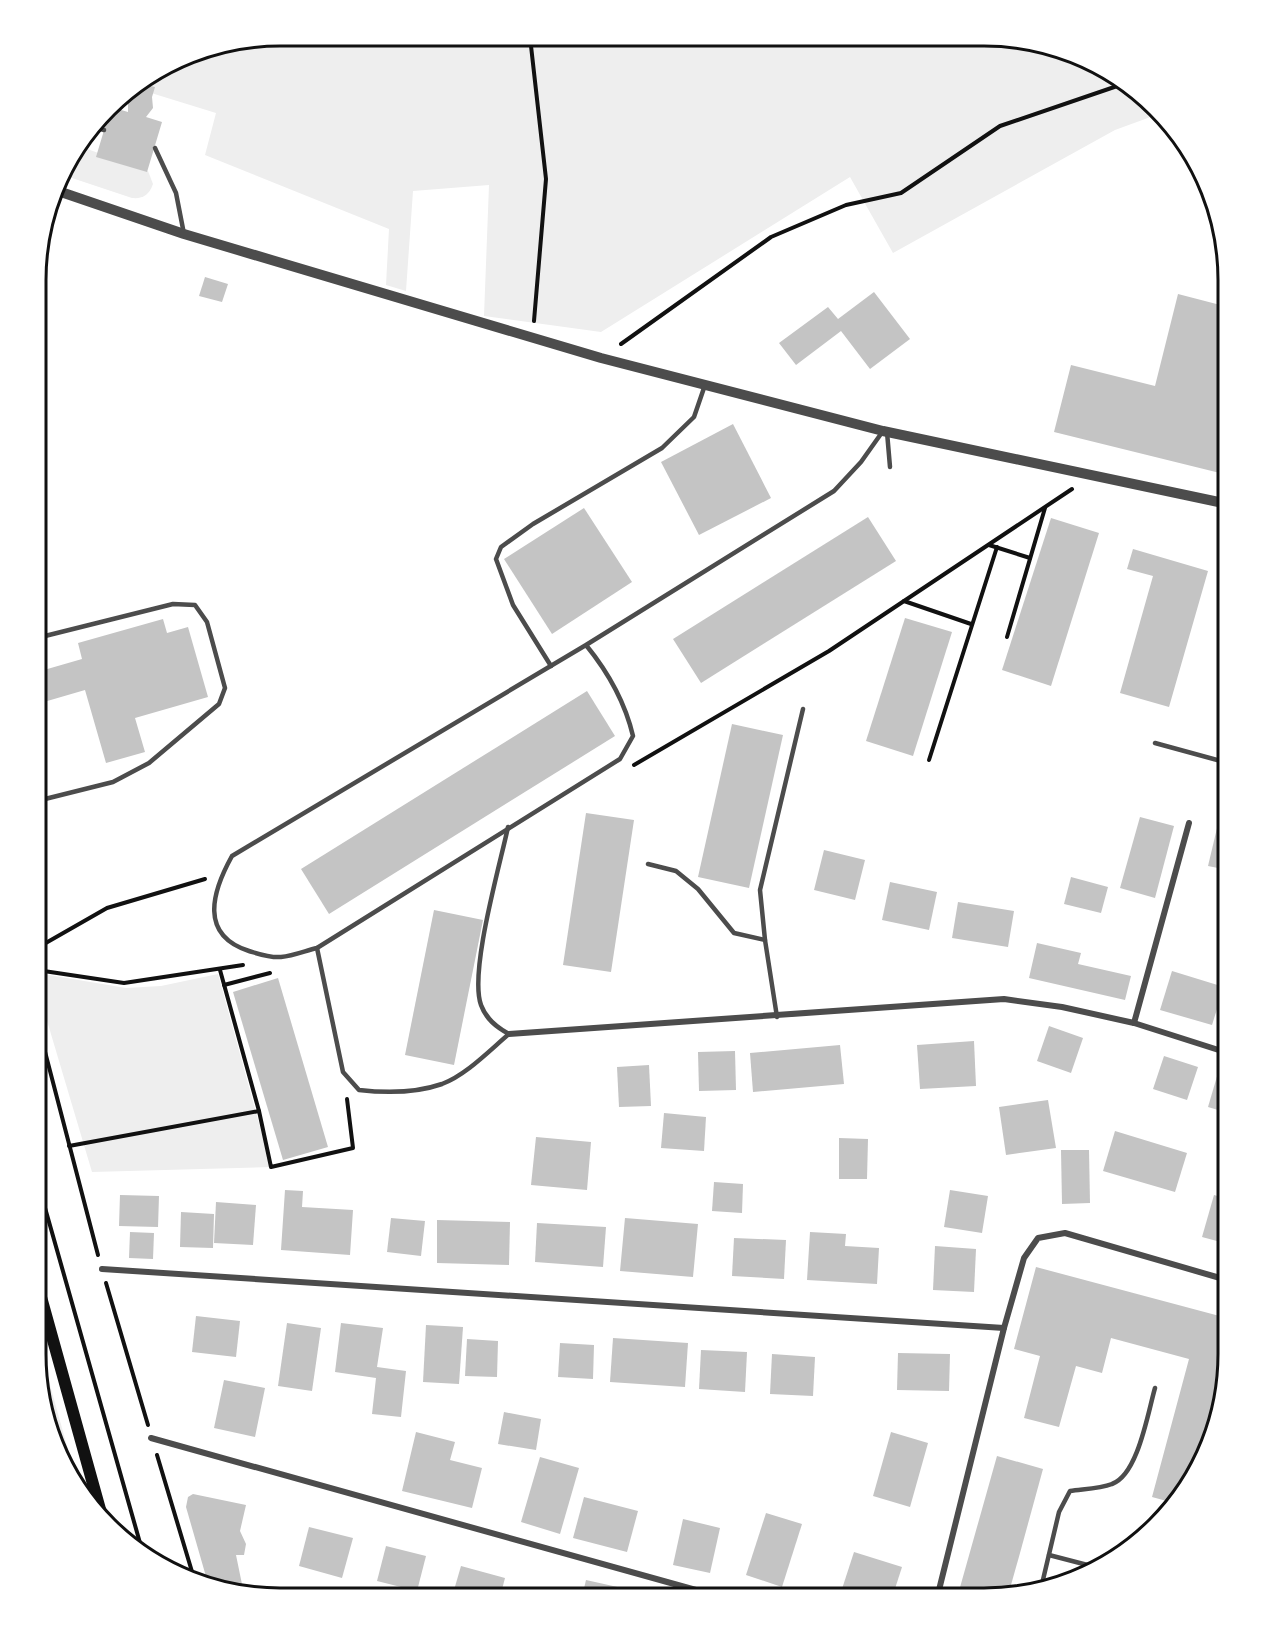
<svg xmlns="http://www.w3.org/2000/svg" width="1264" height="1634" font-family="Commissioner,sans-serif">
<rect width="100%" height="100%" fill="#fff"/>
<g fill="#eee">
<polygon points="281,36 1016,38 1077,55 1132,86 1156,115 1115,130 893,253 850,177 601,332 484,316 489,185 413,191 406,291 386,285 389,229 205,155 216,113 135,88 202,49"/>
<path d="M79,146l69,25 5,13c-4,11 -10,15 -21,14l-69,-23 6,-16z"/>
<polygon points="37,973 126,988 161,986 218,974 271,1167 92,1172 37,987"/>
<polygon points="36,1335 79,1489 61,1462 36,1354"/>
</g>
<g fill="#c4c4c4">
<polygon points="142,84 155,87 152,97 153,108 146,117 162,122 147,172 96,157 111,107 128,112 128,98 135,88"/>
<polygon points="205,277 228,284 222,302 199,296"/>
<polygon points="874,292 910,339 870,369 841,331 796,365 779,343 828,307 838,319"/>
<polygon points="1178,294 1228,307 1228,364 1223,386 1228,387 1228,475 1054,432 1071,365 1155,386"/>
<polygon points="733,424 771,498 699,535 661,462"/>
<polygon points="584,508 632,582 552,634 504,559"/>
<polygon points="868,517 896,561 701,683 673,639"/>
<polygon points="1051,518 1099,533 1051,686 1002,670"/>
<polygon points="1133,549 1208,571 1169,707 1120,693 1153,576 1127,569"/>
<polygon points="905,618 952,632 913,756 866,741"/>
<polygon points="163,619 167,633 188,627 208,697 135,718 145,752 106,763 85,690 37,704 37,672 82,659 78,643"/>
<polygon points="587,691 615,736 329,914 301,869"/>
<polygon points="732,724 783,735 749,888 698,877"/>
<polygon points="586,813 634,820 611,972 563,965"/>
<polygon points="1140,817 1174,826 1155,898 1120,888"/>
<polygon points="1218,824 1228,826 1228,870 1208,866"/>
<polygon points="824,850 865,860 855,900 814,890"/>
<polygon points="1071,877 1108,887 1101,913 1064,904"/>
<polygon points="890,882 937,892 929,930 882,920"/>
<polygon points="958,902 1014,911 1008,947 952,938"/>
<polygon points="434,910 483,920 454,1065 405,1055"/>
<polygon points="1037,943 1081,953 1078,964 1131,976 1125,1000 1029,978"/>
<polygon points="1172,971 1224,987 1212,1025 1160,1010"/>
<polygon points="278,978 328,1147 283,1160 233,992"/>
<polygon points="1049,1026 1083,1038 1071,1073 1037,1061"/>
<polygon points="974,1041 976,1086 920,1089 917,1045"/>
<polygon points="840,1045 844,1084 753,1092 750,1053"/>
<polygon points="735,1051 736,1090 699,1091 698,1052"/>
<polygon points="1164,1056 1198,1067 1187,1100 1153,1089"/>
<polygon points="649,1065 651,1106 619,1107 617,1067"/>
<polygon points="1218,1073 1228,1075 1228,1113 1208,1107"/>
<polygon points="1048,1100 1056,1148 1006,1155 999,1107"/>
<polygon points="664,1113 706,1117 704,1151 661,1148"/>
<polygon points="1115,1131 1187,1153 1175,1192 1103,1171"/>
<polygon points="536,1137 591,1142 587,1190 531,1185"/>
<polygon points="839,1138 868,1139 867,1179 839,1179"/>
<polygon points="1061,1150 1089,1150 1090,1203 1062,1204"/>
<polygon points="714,1182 743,1184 742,1213 712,1211"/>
<polygon points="285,1190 303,1191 302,1207 353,1210 350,1255 281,1250"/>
<polygon points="950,1190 988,1196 982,1233 944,1227"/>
<polygon points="120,1195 159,1196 158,1227 119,1226"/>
<polygon points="1214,1195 1228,1199 1228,1244 1202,1237"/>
<polygon points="216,1202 256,1205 253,1245 214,1243"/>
<polygon points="181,1212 214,1214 213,1248 180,1247"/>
<polygon points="391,1218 425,1221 421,1256 387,1252"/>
<polygon points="625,1218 698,1224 693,1277 620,1271"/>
<polygon points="437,1220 510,1222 509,1265 437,1263"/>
<polygon points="537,1223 606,1227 603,1267 535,1262"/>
<polygon points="130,1232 154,1233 153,1259 129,1258"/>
<polygon points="810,1232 846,1234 845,1246 879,1248 877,1284 807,1280"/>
<polygon points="734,1238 786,1240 784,1279 732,1276"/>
<polygon points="935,1246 976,1249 974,1292 933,1290"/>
<polygon points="1036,1267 1227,1318 1227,1370 1215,1432 1187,1489 1174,1503 1152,1497 1189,1359 1111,1338 1102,1373 1076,1366 1059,1427 1024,1418 1040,1356 1014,1349"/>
<polygon points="196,1316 240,1321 236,1357 192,1352"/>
<polygon points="287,1323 321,1328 312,1391 278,1386"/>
<polygon points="341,1323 383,1328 377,1367 406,1371 401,1417 372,1414 376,1378 335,1372"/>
<polygon points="426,1325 463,1327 459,1384 423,1382"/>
<polygon points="613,1338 688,1343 685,1387 610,1382"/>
<polygon points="467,1339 498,1341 497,1377 465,1376"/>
<polygon points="560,1343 594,1345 593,1379 558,1377"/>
<polygon points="701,1350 747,1352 745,1392 699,1389"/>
<polygon points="898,1353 950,1354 949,1391 897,1390"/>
<polygon points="772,1354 815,1357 813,1396 770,1394"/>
<polygon points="224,1380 265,1388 255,1437 214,1428"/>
<polygon points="504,1412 541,1419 536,1450 498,1444"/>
<polygon points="416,1432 455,1442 450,1460 482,1468 472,1508 402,1491"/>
<polygon points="891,1432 928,1443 910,1507 873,1496"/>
<polygon points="997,1456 1043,1469 1020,1553 1009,1592 984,1598 957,1598"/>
<polygon points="540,1457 579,1468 560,1534 521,1522"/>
<polygon points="193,1494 246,1505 240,1531 246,1544 244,1555 236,1555 244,1594 207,1580 186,1507 188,1497"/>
<polygon points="584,1497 638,1511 627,1552 573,1538"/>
<polygon points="766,1513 802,1524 782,1587 746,1575"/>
<polygon points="683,1519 720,1528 710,1573 673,1565"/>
<polygon points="309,1527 353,1538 342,1578 299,1566"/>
<polygon points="386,1546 426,1556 417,1591 377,1581"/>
<polygon points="854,1552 902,1567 892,1598 859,1598 841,1592"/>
<polygon points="461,1566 505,1578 500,1597 452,1597"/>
<polygon points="586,1580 631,1590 630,1597 582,1597"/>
<polygon points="535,1588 567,1596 566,1597 533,1597"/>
</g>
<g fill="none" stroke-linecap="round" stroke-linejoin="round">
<g stroke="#111" stroke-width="4">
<polyline points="530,37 546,179 534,321"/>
<polyline points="532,42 695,45 783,37"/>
<polyline points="621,344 771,237 846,205 901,193 1000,126 1126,83"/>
<polyline points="989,545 1030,558"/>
<polyline points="904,601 971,624"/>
<polyline points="1007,637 1045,508"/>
<polyline points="929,760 997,547"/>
<polyline points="634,765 829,651 1072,489"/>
<polyline points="37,948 107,908 205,879"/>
<polyline points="37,970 124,983 243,965"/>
<polyline points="224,985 270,973"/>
<polyline points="37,1021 98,1255"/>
<polyline points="259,1111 271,1167 353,1148 347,1099"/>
<polyline points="69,1146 259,1111 220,970"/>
<polyline points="36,1176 144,1557"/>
<polyline points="106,1283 148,1425"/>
<polyline points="157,1455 193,1575"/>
</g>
<g stroke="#4c4c4c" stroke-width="4.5">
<polyline points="95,127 104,130"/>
<polyline points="155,148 176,193 184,234"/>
<polyline points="887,432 890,467"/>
<path d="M586,645l-354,211c-20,36 -33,79 17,95 10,3 21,7 32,6 12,-1 24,-6 36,-9l303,-189 13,-23c-8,-34 -25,-64 -47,-91l248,-154 27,-29 22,-31"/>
<polyline points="551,666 513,605 496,559 501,547 533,524 662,448 694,417 705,385"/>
<polyline points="1155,743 1228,763"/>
<polyline points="37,758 43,733 40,703"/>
<polyline points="37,801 113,782 149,763 219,704 225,688 207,622 195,605 173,604 37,638"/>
<polyline points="648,864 676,871 698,889 734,933 765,940 777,1017"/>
<polyline points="765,940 760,890 803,709"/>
<path d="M317,948l26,124 16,18c26,3 57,3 83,-6 24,-9 47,-33 67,-50 -13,-7 -23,-15 -28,-29 -12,-33 19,-140 27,-178"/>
<polyline points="1049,1555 1099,1568"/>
<path d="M1042,1584l17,-72 11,-21c13,-2 29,-2 42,-7 26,-9 36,-72 43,-96"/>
</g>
<g stroke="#4c4c4c" stroke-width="6">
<polyline points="1134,1023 1189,823"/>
<polyline points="509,1034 1004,999 1062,1007 1134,1023 1228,1053"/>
<polyline points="102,1269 1004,1328 1024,1258 1038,1238 1065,1233 1227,1280"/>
<polyline points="151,1438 721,1597"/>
<polyline points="937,1598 1004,1328"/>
</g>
<polyline stroke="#4c4c4c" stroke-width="10" points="58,191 184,234 601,358 883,431 1228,504"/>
<polyline stroke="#111" stroke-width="12" points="36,1279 103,1520"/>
</g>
<path d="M0 0H1264V1634H0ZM280 46H984A234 234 0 0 1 1218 280V1354A234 234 0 0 1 984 1588H280A234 234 0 0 1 46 1354V280A234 234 0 0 1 280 46Z" fill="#fff" fill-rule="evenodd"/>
<path fill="none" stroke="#111" stroke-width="3" d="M280 46H984A234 234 0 0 1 1218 280V1354A234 234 0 0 1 984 1588H280A234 234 0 0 1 46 1354V280A234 234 0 0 1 280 46Z"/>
</svg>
